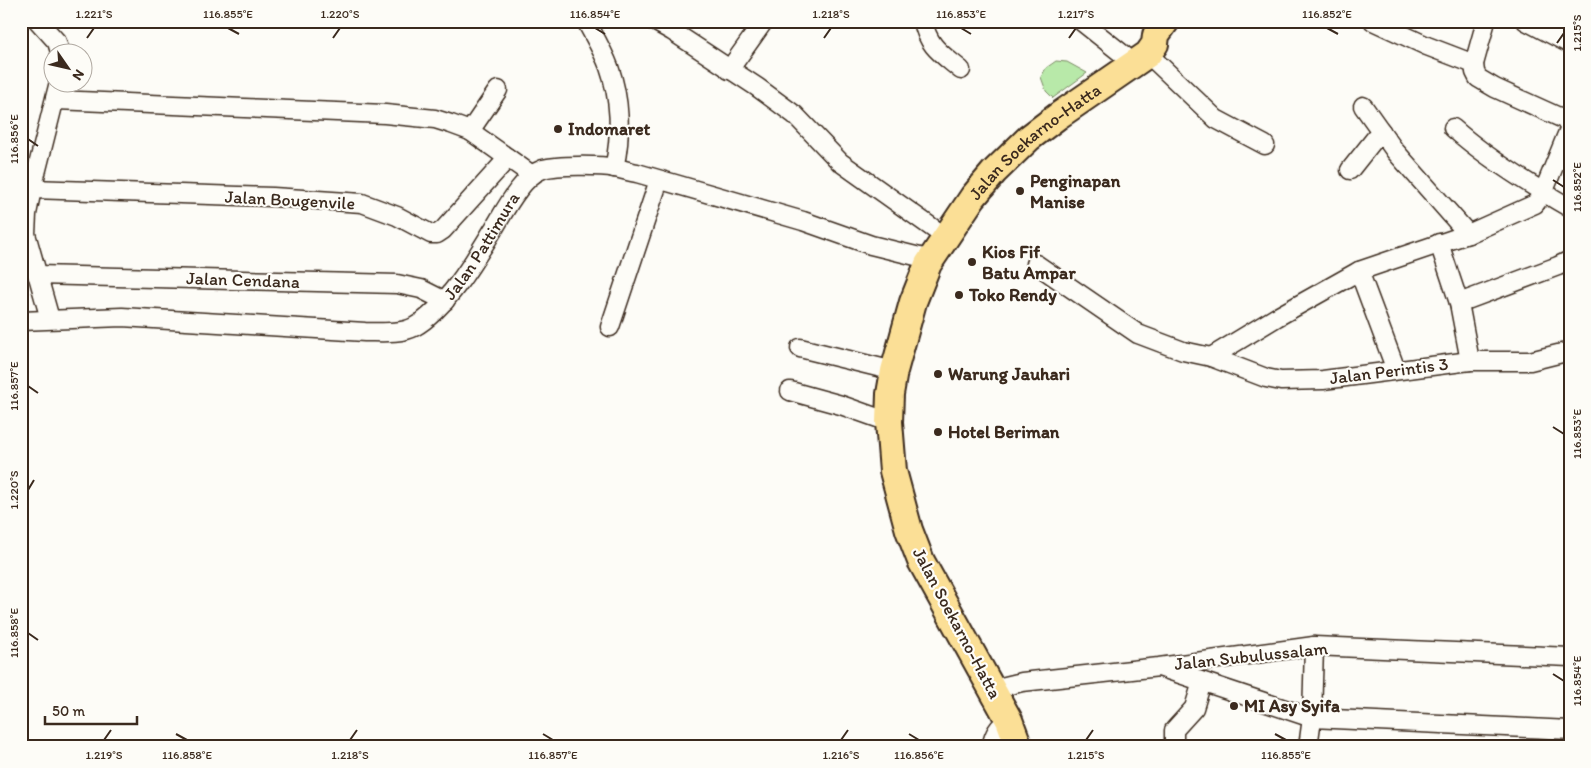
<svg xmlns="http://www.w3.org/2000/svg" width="1591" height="768" font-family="Itim,sans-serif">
<rect width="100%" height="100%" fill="#fdfcf7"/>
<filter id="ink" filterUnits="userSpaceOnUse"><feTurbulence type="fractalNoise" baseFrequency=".02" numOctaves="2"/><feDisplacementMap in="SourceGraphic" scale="10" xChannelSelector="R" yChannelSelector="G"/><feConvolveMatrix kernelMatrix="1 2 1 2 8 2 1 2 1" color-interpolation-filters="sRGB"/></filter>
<g filter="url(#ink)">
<polygon fill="#b8e9a9" stroke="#7a8a64" points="1056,61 1067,62 1087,73 1053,98 1046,91 1041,77 1046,68"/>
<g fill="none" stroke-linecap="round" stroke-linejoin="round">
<g stroke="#3b2a1e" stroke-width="21">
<g id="minor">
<polyline points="38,21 57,42 60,52"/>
<path d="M586,21c8,15 17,30 23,46 11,31 13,68 5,101"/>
<polyline points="654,21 672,31 757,87 795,115 840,162 937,231"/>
<path d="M923,21c5,26 19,33 38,49"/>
<polyline points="1081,21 1125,56"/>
<polyline points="1373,21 1427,46 1474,64"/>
<polyline points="1486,21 1474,64 1475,72 1478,78 1495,88 1570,122"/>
<polyline points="1526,21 1570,44"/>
<polyline points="1148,54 1216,119 1265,145"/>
<polyline points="729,70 764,21"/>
<polyline points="56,100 385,114 435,119 451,124 470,131 532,175"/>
<polyline points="1363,106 1395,151 1468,234"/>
<path d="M1453,128c35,31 77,57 117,80"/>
<polyline points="470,131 498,90"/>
<polyline points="1350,170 1381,131"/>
<polyline points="32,189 273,197 362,203 397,216 431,234 437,234 443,230 508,158"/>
<polyline points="1439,243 1459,303"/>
<polyline points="1036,264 1138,334 1183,351 1211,357 1266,378 1281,381 1323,380 1470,361 1530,361 1570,351"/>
<polyline points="1359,271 1396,370"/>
<polyline points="37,275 397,284 421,289 445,301"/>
<polyline points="50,319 26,234 27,214 32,189 59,82"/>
<path id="s1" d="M21,321l101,-4 243,15c15,0 36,2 49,-5 31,-17 61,-67 79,-97 11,-18 29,-54 50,-61 14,-4 57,-4 72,-1 7,1 15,4 22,5l166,48 68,24 57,14"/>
<polyline points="610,327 659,180"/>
<polyline points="800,348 894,371"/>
<polyline points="1211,357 1277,317 1359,271 1468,234 1535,204 1543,193 1570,127"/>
<polyline points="1470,361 1459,303 1558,266 1570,260"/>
<polyline points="790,391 841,405 889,422"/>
<polyline points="1162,668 1312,718 1570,730"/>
<polyline points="993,689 1022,682 1159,667 1314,646 1570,657"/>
<path d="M991,747c3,-13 7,-21 18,-27"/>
<polyline points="1174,747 1174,730 1194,708 1202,682"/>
<polyline points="1308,747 1312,718 1314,646"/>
</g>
</g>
<g stroke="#3b2a1e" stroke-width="30">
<g id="highway">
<path id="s2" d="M1019,747l-10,-27 -88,-159 -12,-31 -16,-59 -4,-49 1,-28 4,-23 19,-69 15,-38 45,-67 21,-25 35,-34 29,-22 90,-62 7,-10 1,-9 10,-14"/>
</g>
</g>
<use href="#minor" stroke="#fdfcf7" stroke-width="18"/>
<use href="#highway" stroke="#fbdf96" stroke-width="26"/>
</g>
</g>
<path fill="none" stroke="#3b2a1e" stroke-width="2" d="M228,28l11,6M595,28l10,6M961,28l10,6M1327,28l11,6M87,38l7,-10M333,38l7,-10M824,38l7,-10M1069,38l7,-10M1557,43l7,-10M28,139l10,7M1553,180l11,7M28,386l10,7M1553,427l11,7M28,490l6,-10M28,633l10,7M1553,674l11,7M176,734l11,6M543,734l10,6M909,734l10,6M1275,734l11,6M104,740l7,-10M350,740l7,-10M841,740l7,-10M1086,740l7,-10"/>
<g fill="#3b2a1e" stroke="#fdfcf7" stroke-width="2">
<circle cx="558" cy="129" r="5"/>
<circle cx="1020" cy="191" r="5"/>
<circle cx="972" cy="262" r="5"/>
<circle cx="959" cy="295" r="5"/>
<circle cx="938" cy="374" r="5"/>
<circle cx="938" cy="432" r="5"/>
<circle cx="1234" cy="706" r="5"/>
</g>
<g text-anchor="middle" stroke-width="4.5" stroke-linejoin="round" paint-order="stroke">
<g font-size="18" font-weight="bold" fill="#3b2a1e" stroke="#fdfcf7" text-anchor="start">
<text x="568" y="135">Indomaret</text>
<text x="1030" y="187">Penginapan<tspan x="1030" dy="21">Manise</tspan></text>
<text x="982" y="258">Kios Fif<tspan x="982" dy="21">Batu Ampar</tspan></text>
<text x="969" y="301">Toko Rendy</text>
<text x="948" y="380">Warung Jauhari</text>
<text x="948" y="438">Hotel Beriman</text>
<text x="1244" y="712">MI Asy Syifa</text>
</g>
<g font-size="18" fill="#3b2a1e" stroke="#fdfcf7">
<text dy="6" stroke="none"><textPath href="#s2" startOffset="682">Jalan Soekarno-Hatta</textPath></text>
<text transform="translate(290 200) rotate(3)" y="6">Jalan Bougenvile</text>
<text dy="6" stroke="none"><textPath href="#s1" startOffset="501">Jalan Pattimura</textPath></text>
<text transform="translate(243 280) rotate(2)" y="6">Jalan Cendana</text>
<text transform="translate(1389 371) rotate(-7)" y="6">Jalan Perintis 3</text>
<text transform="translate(957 623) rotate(62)" y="6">Jalan Soekarno-Hatta</text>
<text transform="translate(1251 656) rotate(-6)" y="6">Jalan Subulussalam</text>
</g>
</g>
<rect width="1591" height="768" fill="none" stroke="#fdfcf7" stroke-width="55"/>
<g transform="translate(68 68) rotate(124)"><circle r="24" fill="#fdfcf7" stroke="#afa8a0"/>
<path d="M0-4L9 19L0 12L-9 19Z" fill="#3b2a1e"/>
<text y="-8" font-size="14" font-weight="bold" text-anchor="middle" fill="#3b2a1e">N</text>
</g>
<path d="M45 716v8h92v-8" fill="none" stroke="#3b2a1e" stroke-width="2.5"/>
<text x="52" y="716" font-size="15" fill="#3b2a1e" stroke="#fdfcf7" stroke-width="4" paint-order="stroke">50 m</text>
<rect x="28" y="28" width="1536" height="712" fill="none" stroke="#3b2a1e" stroke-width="2"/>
<g font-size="12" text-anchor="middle" fill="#3b2a1e">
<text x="94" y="18">1.221°S</text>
<text x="228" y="18">116.855°E</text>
<text x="340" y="18">1.220°S</text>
<text x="595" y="18">116.854°E</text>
<text x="831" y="18">1.218°S</text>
<text x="961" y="18">116.853°E</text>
<text x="1076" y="18">1.217°S</text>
<text x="1327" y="18">116.852°E</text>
<text transform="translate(1577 33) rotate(-90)" y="4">1.215°S</text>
<text transform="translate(14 139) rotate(-90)" y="4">116.856°E</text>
<text transform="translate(1577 187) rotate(-90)" y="4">116.852°E</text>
<text transform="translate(14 386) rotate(-90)" y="4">116.857°E</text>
<text transform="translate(1577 434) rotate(-90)" y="4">116.853°E</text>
<text transform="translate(14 490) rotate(-90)" y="4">1.220°S</text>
<text transform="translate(14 633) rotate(-90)" y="4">116.858°E</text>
<text transform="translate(1577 681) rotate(-90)" y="4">116.854°E</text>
<text x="104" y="759">1.219°S</text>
<text x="187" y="759">116.858°E</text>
<text x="350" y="759">1.218°S</text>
<text x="553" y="759">116.857°E</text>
<text x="841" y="759">1.216°S</text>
<text x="919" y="759">116.856°E</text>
<text x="1086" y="759">1.215°S</text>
<text x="1286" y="759">116.855°E</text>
</g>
</svg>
